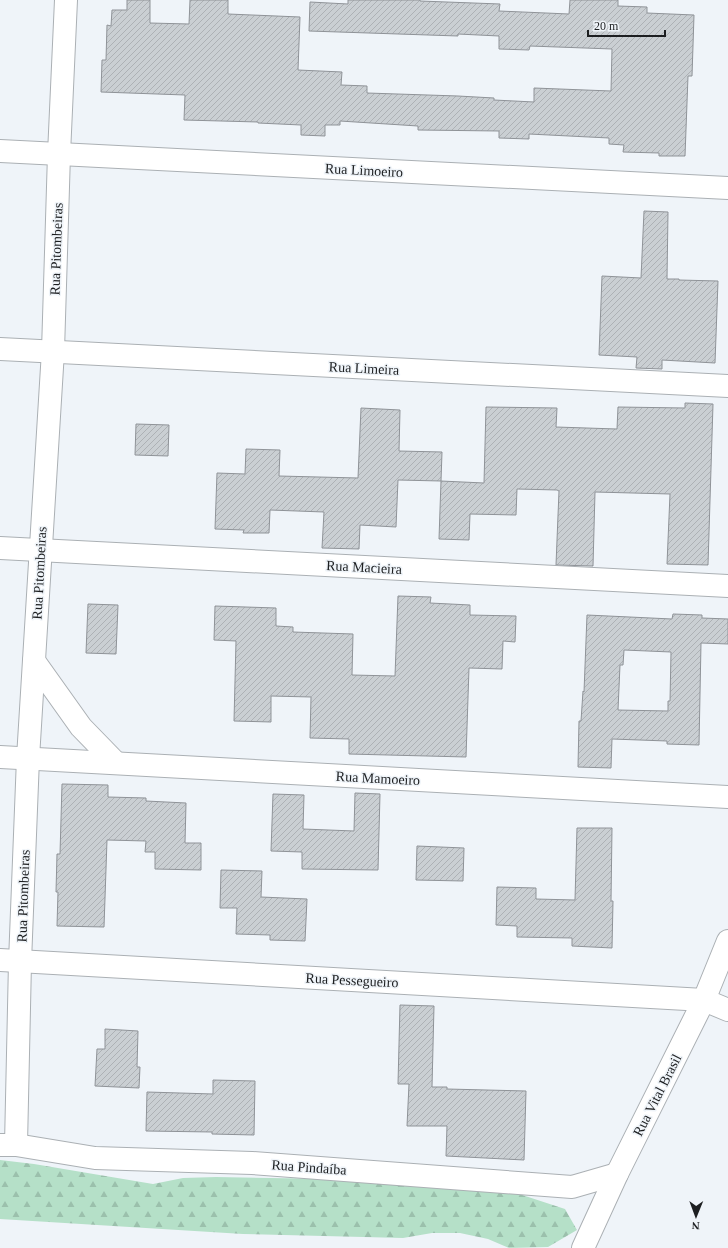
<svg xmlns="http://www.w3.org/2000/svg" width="728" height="1248" font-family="'Times New Roman',serif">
<defs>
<pattern id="forest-firs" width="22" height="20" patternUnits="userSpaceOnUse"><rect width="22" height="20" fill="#b5e0c8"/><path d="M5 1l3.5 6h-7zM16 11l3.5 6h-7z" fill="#9bc0ac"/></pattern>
<pattern id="building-hatch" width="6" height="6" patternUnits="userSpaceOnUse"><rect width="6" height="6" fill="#cacfd3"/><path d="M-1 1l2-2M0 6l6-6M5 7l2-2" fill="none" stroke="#adb1b5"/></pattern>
</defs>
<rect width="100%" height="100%" fill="#eff4f9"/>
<polygon fill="url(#forest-firs)" points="0,1160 34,1164 153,1184 183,1178 216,1177 395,1180 510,1191 565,1209 577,1230 548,1247 509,1248 488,1239 460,1233 432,1233 403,1238 243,1234 0,1219"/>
<g fill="url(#building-hatch)" stroke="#8f9398" fill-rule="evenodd">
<polygon points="127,0 150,0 150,23 189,24 190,0 228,0 228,14 300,17 298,70 342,72 341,85 367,86 367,93 458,96 494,98 494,100 534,102 534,88 611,91 612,49 530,46 529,50 499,49 499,36 458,34 458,36 309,31 310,2 348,4 348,0 420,0 420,1 500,4 499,11 569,14 570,0 618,0 618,6 647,7 647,13 694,15 692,76 688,76 685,156 659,156 659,153 623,152 624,145 609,144 609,138 529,134 529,139 499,138 499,131 418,130 418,126 340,121 340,125 325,125 325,136 301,135 301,125 258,123 258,122 184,120 185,95 101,92 102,60 106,60 107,25 111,26 112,10 127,10"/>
<polygon points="644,211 668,212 667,279 679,279 679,280 718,281 715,363 662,360 662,369 636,368 637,357 599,355 602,276 641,278"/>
<polygon points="685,403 713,404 708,565 667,564 670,494 595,492 593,566 556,565 559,491 557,490 517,489 516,515 470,514 469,540 439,539 441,481 398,480 396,527 360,525 359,549 322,548 324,512 270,510 269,533 243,533 244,530 215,529 217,473 245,474 246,449 280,450 279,476 358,478 361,408 400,410 399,451 442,452 441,481 484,483 486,407 557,408 556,427 617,429 618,407 685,408"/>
<polygon points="136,424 169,425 168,456 135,455"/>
<polygon points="398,596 431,597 430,603 470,605 470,615 516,616 515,642 503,641 502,669 469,668 466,757 349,754 349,739 310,738 311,697 271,696 271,722 234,721 236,641 214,640 215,606 276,608 276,626 293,627 293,632 353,634 352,675 395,676"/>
<polygon points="88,604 118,605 116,654 86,653"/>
<path d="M673,614l29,1v3l26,1v25l-27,-1 -2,102 -32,-1v-3l-55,-2 -1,29 -33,-1 1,-46h2l2,-30 1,1 3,-77 85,4zM624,650l47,2 -1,49h-2v10l-50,-1 2,-45h3z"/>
<polygon points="62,784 108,785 108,797 146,798 146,801 186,803 185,843 201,843 201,870 155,869 155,852 145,852 146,841 107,840 104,927 57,926 58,892 56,892 57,854 60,854"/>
<polygon points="355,793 380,794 378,870 302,869 302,852 271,851 273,794 304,795 303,829 354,831"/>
<polygon points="577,828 612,828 611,901 613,901 612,948 572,946 572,938 517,937 517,926 496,925 497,887 536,888 536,899 575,900"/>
<polygon points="417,846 464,848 463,881 416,880"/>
<polygon points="221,870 262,871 261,897 307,899 305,941 270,940 270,935 236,934 237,908 220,908"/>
<polygon points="400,1005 434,1006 432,1087 447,1087 447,1089 526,1091 524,1160 446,1156 447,1126 407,1126 409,1084 398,1084"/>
<polygon points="105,1029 138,1031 137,1067 140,1067 139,1088 95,1086 97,1049 105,1049"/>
<polygon points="213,1080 255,1081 254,1135 212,1134 212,1132 146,1131 147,1092 213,1094"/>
</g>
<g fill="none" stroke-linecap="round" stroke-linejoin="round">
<g stroke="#abb0b4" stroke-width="24">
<g id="minor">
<polyline points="0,151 728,188"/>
<polyline points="0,349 728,386"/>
<polyline points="0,548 728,586"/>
<polyline points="34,661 81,727 116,763"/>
<polyline points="0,757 728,797"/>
<polyline points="0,960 704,1000 728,1010"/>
<polyline points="0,1145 16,1145 95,1158 252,1163 572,1187 617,1174"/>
<polyline points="16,1145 20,962 28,758 53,351 59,154 66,0"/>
</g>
</g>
<g stroke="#abb0b4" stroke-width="24">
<polyline id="secondary" points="583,1248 617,1174 704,1000 728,941"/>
</g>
<use href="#minor" stroke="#fff" stroke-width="22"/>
<use href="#secondary" stroke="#fff" stroke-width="22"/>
</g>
<g text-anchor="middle" stroke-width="3" stroke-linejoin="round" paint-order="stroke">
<g font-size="14" fill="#1d1f21" stroke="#eff4f9">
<text transform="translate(364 170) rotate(3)" y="5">Rua Limoeiro</text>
<text transform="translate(56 249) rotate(-88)" y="5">Rua Pitombeiras</text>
<text transform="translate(364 368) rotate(3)" y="5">Rua Limeira</text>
<text transform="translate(364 567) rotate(3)" y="5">Rua Macieira</text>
<text transform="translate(39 573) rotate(-87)" y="5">Rua Pitombeiras</text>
<text transform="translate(378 778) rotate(3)" y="5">Rua Mamoeiro</text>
<text transform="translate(23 896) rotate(-88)" y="5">Rua Pitombeiras</text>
<text transform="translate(352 980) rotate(3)" y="5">Rua Pessegueiro</text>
<text transform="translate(657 1095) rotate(-63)" y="5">Rua Vital Brasil</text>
<text transform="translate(309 1167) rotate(4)" y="5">Rua Pindaíba</text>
</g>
</g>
<g transform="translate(696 1216) rotate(181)" stroke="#eff4f9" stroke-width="3" paint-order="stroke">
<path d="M0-3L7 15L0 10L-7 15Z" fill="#1d1f21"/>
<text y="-6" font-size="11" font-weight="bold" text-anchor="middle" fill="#1d1f21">N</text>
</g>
<path d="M588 30v6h77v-6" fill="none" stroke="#1d1f21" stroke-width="2"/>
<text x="594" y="30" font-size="12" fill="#1d1f21" stroke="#eff4f9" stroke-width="3" paint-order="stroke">20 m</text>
</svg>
